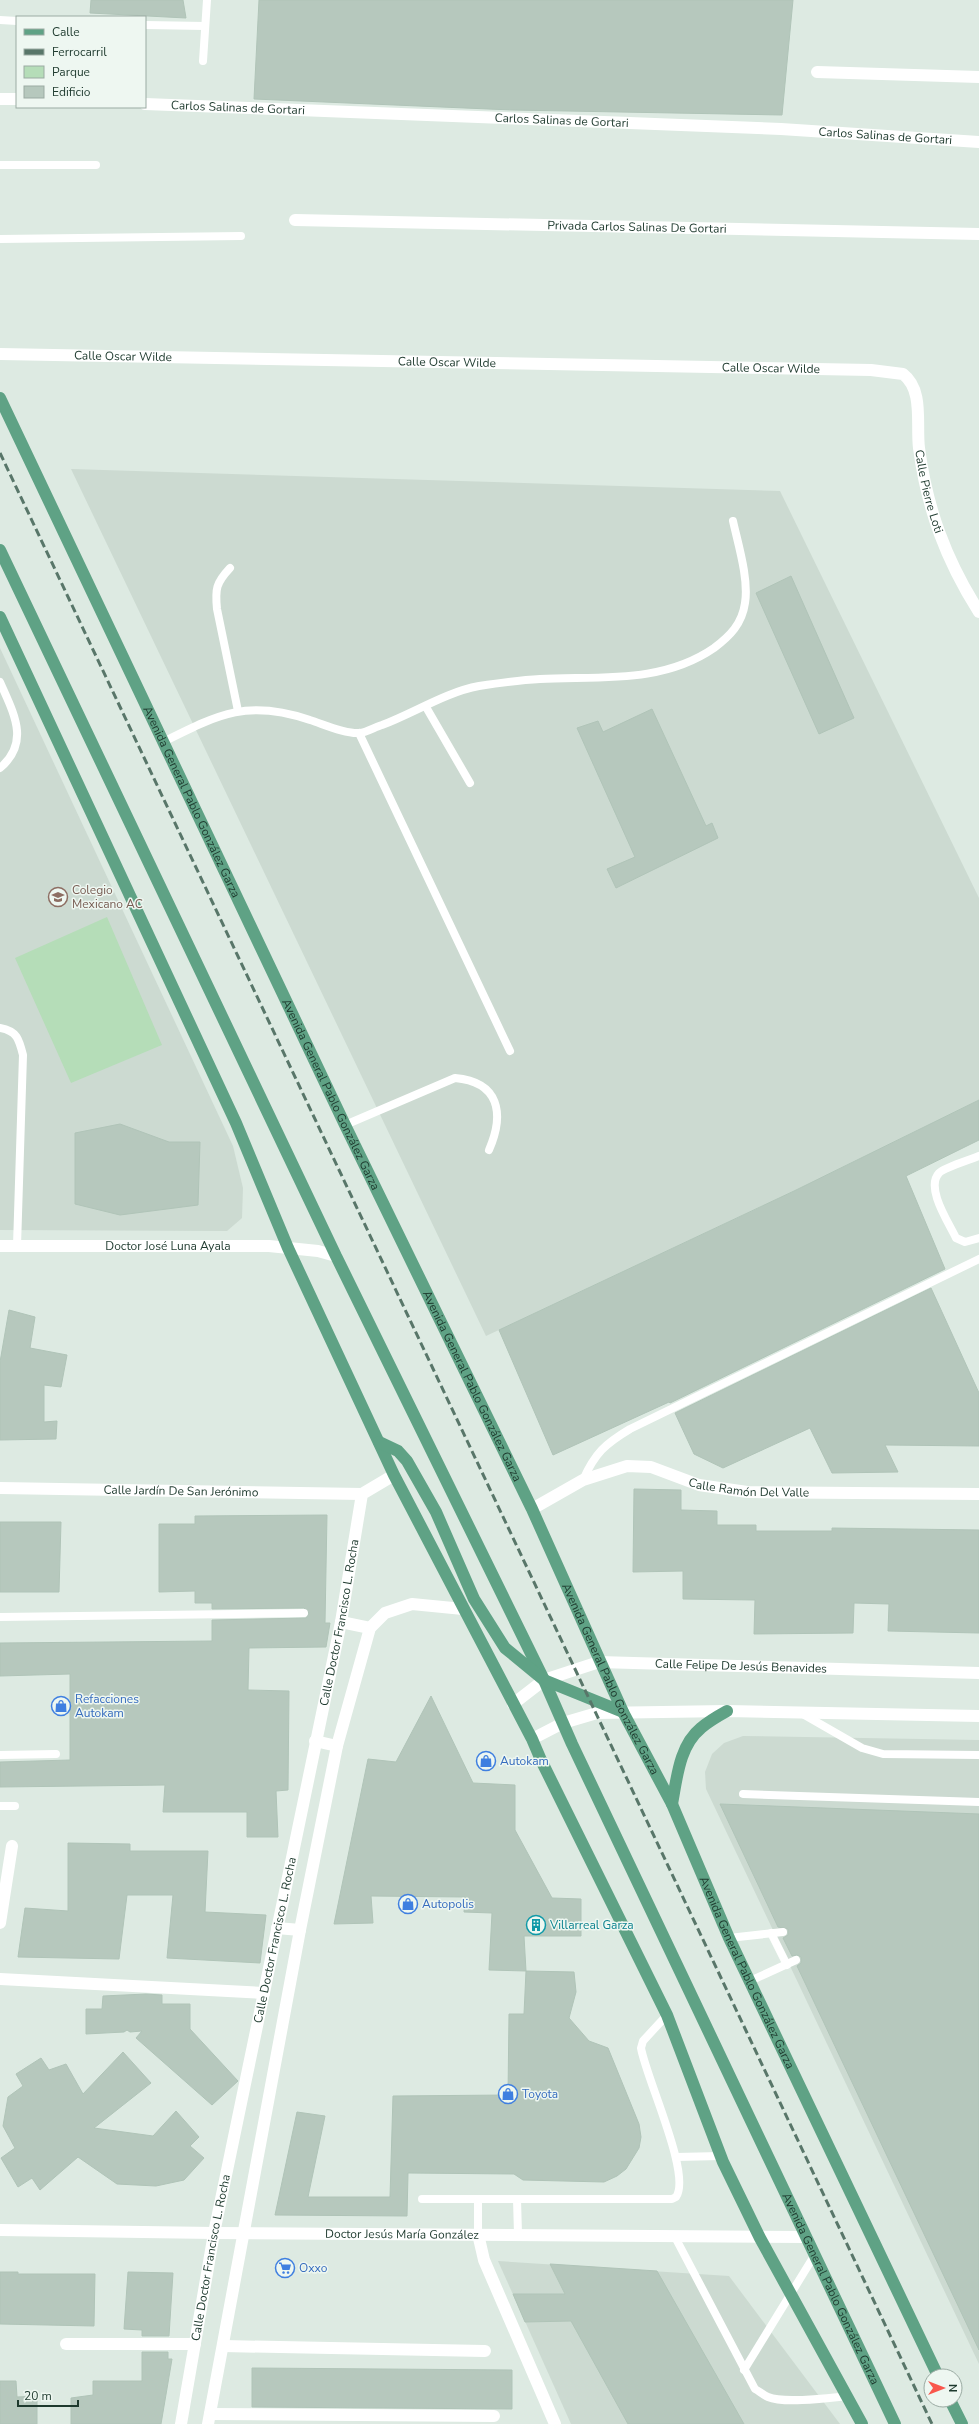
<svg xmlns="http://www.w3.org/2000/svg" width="979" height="2424" font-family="'Nunito Sans',sans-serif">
<rect width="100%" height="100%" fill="#ddeae2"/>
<g fill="#ccdad1">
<polygon points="71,469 780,491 979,898 979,1100 794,1191 486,1336"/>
<polygon points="0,648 233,1146 243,1188 242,1218 227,1231 0,1230"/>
<polygon points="743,1736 979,1740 979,2364 706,1789 705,1772 712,1754 724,1743"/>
<polygon points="498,2261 729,2276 840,2424 571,2424"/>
</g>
<polygon fill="#b5ddb8" points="107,917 162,1045 71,1083 15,958"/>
<g fill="#b6c8bd" stroke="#b0c4b8">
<polygon points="91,0 183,0 186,18 90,13"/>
<polygon points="259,0 793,0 782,115 512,110 254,99"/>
<polygon points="791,576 854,718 819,734 756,593"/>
<polygon points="652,709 706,826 712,823 718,838 616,888 607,869 635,857 577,728 598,721 603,732"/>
<polygon points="979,1100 979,1140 906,1176 945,1269 670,1403 669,1402 553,1455 499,1330 794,1191"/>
<polygon points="120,1124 169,1142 200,1142 198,1205 120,1215 75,1204 75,1133"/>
<polygon points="931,1288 979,1393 979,1446 885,1445 898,1472 832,1473 810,1428 723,1468 694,1454 675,1413"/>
<polygon points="9,1310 35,1317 30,1348 67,1355 61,1387 44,1385 44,1422 57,1421 56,1439 0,1440 0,1362"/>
<polygon points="634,1489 681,1490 681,1510 717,1511 717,1525 756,1525 756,1531 832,1531 832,1528 979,1530 979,1633 888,1631 889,1604 854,1603 853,1633 754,1634 755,1600 683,1599 683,1571 633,1572"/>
<polygon points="327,1515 325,1623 330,1623 326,1647 249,1648 248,1690 289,1691 288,1790 276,1791 278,1837 247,1837 247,1812 163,1812 165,1785 0,1787 0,1762 70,1760 70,1674 0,1676 0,1643 212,1641 212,1620 306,1618 309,1613 304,1608 212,1609 212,1603 195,1603 195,1591 159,1592 159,1524 195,1524 195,1516"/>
<polygon points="0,1522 61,1522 59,1592 0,1592"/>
<polygon points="431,1696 473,1783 515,1785 515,1830 552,1898 581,1899 581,1936 524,1936 526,1971 489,1970 492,1913 464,1912 465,1897 371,1896 373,1923 334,1924 368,1759 396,1762"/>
<polygon points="720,1804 979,1814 979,2350 797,1966 801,1963 801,1957 797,1955 792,1956 783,1938 788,1935 788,1929 778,1927"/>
<polygon points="68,1843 130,1844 130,1851 208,1851 205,1912 266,1915 260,1963 167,1958 173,1895 127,1895 119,1959 18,1957 25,1908 68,1911"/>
<polygon points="526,1971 574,1972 576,1992 569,2018 589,2041 608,2048 639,2124 641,2137 639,2148 626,2169 617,2176 604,2182 523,2180 514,2174 408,2173 407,2216 275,2215 297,2112 325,2116 308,2197 390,2197 393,2096 508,2095 509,2014 524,2014"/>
<polygon points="146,1994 162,1995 162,2004 190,2004 190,2029 238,2081 212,2105 136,2038 142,2031 130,2032 127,2030 124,2032 86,2034 86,2009 102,2009 103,1996"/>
<polygon points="123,2052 151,2083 94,2128 153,2136 176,2111 199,2137 190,2146 204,2158 184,2180 156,2186 117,2184 78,2157 40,2190 32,2178 18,2187 1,2158 15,2148 3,2126 8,2097 23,2086 16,2074 41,2058 49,2070 66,2064 83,2094"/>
<polygon points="550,2264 657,2271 744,2424 628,2424 571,2321 525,2322 513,2294 565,2294"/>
<polygon points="0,2272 18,2272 18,2274 95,2274 94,2326 0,2324"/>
<polygon points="128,2272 173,2273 169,2336 142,2336 142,2330 124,2329"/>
<polygon points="142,2352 168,2352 168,2359 172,2359 161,2424 71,2424 71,2398 93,2395 93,2381 142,2381"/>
<polygon points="252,2368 512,2370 512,2409 252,2407"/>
<polygon points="0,2381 16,2381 17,2397 37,2396 37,2424 0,2424"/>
</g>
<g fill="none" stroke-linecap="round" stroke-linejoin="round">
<g stroke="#fff" stroke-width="8">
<polyline points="0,20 17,21"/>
<polyline points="145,25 205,26"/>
<polyline points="203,61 207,0"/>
<polyline points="0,165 96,165"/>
<polyline points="0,239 241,236"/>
<path d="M230,568c-14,15 -15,21 -13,41l21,102"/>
<path d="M0,682c13,30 31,60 0,86"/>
<polyline points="426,707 470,783"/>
<polyline points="359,733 510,1051"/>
<path d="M163,742c56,-28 84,-43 147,-22 13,4 35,14 49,13 7,0 16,-6 23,-8 32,-12 64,-33 97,-39 20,-3 41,-6 61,-7 59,-3 122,5 174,-31 16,-12 28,-24 31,-45 4,-24 -7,-59 -12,-82"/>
<path d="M0,1028c17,3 19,11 23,27l-6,191"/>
<path d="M345,1125l110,-47c44,4 50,35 34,72"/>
<path d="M979,1156c-9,4 -34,11 -40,17 -14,15 10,50 17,65l9,4 14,-4"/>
<path d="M583,1480c12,-27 22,-36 47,-51l349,-170"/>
<polyline points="0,1617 304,1613"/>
<polyline points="801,1713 862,1748 883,1754 979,1755"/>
<polyline points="0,1755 56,1754"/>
<polyline points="743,1794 979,1802"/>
<polyline points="0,1806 15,1806"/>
<polyline points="771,1933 787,1965"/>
<polyline points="729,1938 783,1932"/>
<polyline points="750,1981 796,1960"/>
<polyline points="676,2157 721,2156"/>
<path d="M422,2199h250l4,-2c16,-22 -30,-119 -35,-149l2,-7 24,-26"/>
<polyline points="478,2199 478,2234"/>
<polyline points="517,2199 518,2234"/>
<path d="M675,2237l80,152c4,2 8,6 13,8 16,7 61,1 80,-1"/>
<polyline points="744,2370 814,2256"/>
</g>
<g stroke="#fff" stroke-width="12">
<polyline points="817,72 979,77"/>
<polyline points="0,99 17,99"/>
<path id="s1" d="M145,104l636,25 198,13"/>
<path id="s2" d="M295,220l684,14"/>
<path id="s3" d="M0,354l871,16 32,4c21,16 13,50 16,74 8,61 27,112 60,164"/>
<path id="s4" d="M0,1246h269l49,5 18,5"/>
<path id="s5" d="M0,1488l362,6"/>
<path id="s6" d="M532,1509l51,-29 44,-14 24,1 48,18 48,7 232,2"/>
<polyline points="0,1923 12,1846"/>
<polyline points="0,1979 264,1993"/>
<path id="s7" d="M0,2230l214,3 591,4"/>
<polyline points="478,2234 484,2260 555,2424"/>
<polyline points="66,2344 195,2344"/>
<polyline points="223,2346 485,2351"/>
<polyline points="210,2414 494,2416"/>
</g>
<g stroke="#fff" stroke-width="12">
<polyline points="341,1622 370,1628"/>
<path id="s8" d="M513,1704l31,-24 55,-18 380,11"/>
<polyline points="532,1739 563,1723 597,1713 727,1711 979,1716"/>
<polyline points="315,1741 337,1746"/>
<polyline points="277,1928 300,1930"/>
<path id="s9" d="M181,2424l33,-191 127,-611 21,-128 32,-19"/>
<polyline points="208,2424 300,1930 337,1746 370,1628 385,1613 412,1604 463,1609"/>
</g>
<g stroke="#5fa285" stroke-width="12">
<path id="s10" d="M0,398l345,727 187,384 91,203 49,92 57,134 209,438"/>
<path id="s11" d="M0,550l336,706 208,424 28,64 323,680"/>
<polyline points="0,617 236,1123 288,1248 394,1475 532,1739 541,1760 667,2015 723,2162 760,2238 862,2424"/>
<polyline points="379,1442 398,1451 407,1461 436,1512 474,1599 505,1648 544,1680 623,1712"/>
<path d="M672,1804c5,-26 7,-58 29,-76 8,-7 17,-12 26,-17"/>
<polyline points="950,2400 962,2424"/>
</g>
<polyline stroke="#587669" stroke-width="3" stroke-dasharray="8 4" stroke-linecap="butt" points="0,453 932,2424"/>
</g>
<defs>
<g id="school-ring" transform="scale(1)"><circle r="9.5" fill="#eef7f1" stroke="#8d6e63" stroke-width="1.5"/><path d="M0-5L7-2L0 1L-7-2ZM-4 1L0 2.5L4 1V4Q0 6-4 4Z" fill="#8d6e63"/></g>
<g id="shop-ring" transform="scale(1)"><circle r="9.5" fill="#eef7f1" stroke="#3f7fe0" stroke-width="1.5"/><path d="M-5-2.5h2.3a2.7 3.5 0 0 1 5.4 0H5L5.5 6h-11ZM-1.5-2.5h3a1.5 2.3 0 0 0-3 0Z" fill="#3f7fe0"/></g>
<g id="building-ring" transform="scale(1)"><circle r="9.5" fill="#eef7f1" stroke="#0f9aa8" stroke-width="1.5"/><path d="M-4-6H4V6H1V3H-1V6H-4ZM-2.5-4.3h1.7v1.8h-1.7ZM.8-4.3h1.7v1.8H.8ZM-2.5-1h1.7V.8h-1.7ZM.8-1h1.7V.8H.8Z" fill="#0f9aa8"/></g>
<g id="supermarket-ring" transform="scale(1)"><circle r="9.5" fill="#eef7f1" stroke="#3f7fe0" stroke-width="1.5"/><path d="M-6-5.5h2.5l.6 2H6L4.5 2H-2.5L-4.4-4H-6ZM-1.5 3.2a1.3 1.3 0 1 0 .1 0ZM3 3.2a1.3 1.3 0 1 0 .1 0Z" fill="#3f7fe0"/></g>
</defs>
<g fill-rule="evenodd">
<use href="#school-ring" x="58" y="897"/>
<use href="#shop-ring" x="61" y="1706"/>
<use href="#shop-ring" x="486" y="1761"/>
<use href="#shop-ring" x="408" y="1904"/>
<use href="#building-ring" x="536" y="1925"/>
<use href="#shop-ring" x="508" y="2094"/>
<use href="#supermarket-ring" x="285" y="2268"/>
</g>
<g text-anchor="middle" stroke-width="3" stroke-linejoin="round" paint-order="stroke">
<g font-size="12" fill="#1e3a2e" stroke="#eef7f1">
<text dy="4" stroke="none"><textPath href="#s1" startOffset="93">Carlos Salinas de Gortari</textPath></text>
<text dy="4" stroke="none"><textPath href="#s1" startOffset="417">Carlos Salinas de Gortari</textPath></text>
<text dy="4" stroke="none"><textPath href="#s1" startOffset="741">Carlos Salinas de Gortari</textPath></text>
<text dy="4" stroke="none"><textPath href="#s2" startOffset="342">Privada Carlos Salinas De Gortari</textPath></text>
<text dy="4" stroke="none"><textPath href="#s3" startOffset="123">Calle Oscar Wilde</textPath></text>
<text dy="4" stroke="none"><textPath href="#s3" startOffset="447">Calle Oscar Wilde</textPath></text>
<text dy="4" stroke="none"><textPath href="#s3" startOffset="771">Calle Oscar Wilde</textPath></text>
<text dy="4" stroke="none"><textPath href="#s3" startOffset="1026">Calle Pierre Loti</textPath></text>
<text dy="4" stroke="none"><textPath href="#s10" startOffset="447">Avenida General Pablo González Garza</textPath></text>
<text dy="4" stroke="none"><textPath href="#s10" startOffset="771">Avenida General Pablo González Garza</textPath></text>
<text dy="4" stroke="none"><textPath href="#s4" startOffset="168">Doctor José Luna Ayala</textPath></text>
<text dy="4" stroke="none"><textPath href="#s10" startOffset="1095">Avenida General Pablo González Garza</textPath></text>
<text dy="4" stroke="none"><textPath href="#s6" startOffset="230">Calle Ramón Del Valle</textPath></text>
<text dy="4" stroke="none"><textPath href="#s5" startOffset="181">Calle Jardín De San Jerónimo</textPath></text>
<text dy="4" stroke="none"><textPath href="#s9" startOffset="817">Calle Doctor Francisco L. Rocha</textPath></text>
<text dy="4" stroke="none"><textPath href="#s8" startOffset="239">Calle Felipe De Jesús Benavides</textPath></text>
<text dy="4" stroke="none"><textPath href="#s10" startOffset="1419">Avenida General Pablo González Garza</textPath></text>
<text dy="4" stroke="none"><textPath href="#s9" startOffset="493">Calle Doctor Francisco L. Rocha</textPath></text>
<text dy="4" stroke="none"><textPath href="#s10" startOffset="1743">Avenida General Pablo González Garza</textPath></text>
<text dy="4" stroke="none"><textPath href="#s7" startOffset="402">Doctor Jesús María González</textPath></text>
<text dy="4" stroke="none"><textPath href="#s9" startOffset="169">Calle Doctor Francisco L. Rocha</textPath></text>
<text dy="4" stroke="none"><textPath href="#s11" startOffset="1927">Avenida General Pablo González Garza</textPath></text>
</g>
<g font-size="12" fill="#785e54" stroke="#eef7f1" text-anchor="start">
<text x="72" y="894">Colegio<tspan x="72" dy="14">Mexicano AC</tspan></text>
</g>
<g font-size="12" fill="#366cbe" stroke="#eef7f1" text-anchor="start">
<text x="75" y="1703">Refacciones<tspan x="75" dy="14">Autokam</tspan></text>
<text x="500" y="1765">Autokam</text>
<text x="422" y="1908">Autopolis</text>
<text x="522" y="2098">Toyota</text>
<text x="299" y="2272">Oxxo</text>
</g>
<g font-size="12" fill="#0d838f" stroke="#eef7f1" text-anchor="start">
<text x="550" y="1929">Villarreal Garza</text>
</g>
</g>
<rect x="16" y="16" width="130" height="92" fill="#eef7f1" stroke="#9baba3"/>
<rect x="24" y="29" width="20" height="6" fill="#5fa285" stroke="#9baba3"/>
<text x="52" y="36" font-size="12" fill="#1e3a2e">Calle</text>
<rect x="24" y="49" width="20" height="6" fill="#587669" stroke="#9baba3"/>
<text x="52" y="56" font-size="12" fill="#1e3a2e">Ferrocarril</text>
<rect x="24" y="66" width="20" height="12" fill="#b5ddb8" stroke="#9baba3"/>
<text x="52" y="76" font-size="12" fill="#1e3a2e">Parque</text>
<rect x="24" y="86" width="20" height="12" fill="#b6c8bd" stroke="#9baba3"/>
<text x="52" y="96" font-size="12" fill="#1e3a2e">Edificio</text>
<g transform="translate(943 2388) rotate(90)"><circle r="19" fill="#eef7f1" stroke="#9baba3"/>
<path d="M0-3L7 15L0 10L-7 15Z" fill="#f9574c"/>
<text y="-6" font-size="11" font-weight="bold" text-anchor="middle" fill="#1e3a2e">N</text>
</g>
<path d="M18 2400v6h60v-6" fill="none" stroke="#1e3a2e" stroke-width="2"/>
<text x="24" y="2400" font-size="12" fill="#1e3a2e" stroke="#eef7f1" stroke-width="3" paint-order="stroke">20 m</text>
</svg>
